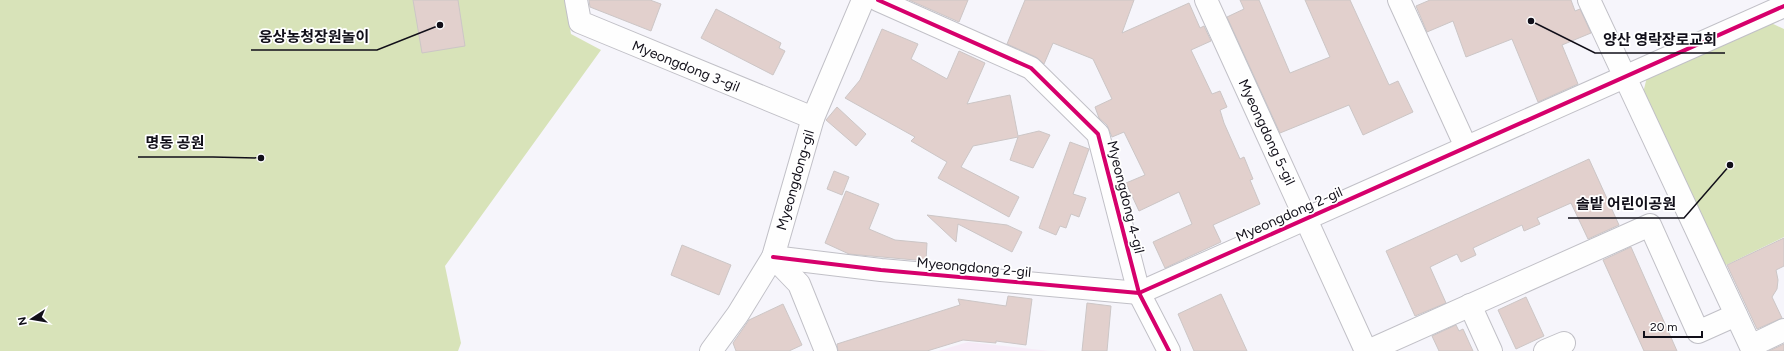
<svg xmlns="http://www.w3.org/2000/svg" width="1784" height="351" font-family="Figtree,'Noto Sans KR',sans-serif">
<rect width="100%" height="100%" fill="#f6f5fb"/>
<polygon fill="#f6ebf7" points="968,342 1050,351 938,351"/>
<g fill="#d8e3b9">
<polygon points="0,0 565,0 571,34 601,50 445,266 461,343 458,351 0,351"/>
<polygon points="1769,22 1784,29 1784,237 1722,267 1643,93 1647,77"/>
</g>
<g fill="#e2d0cd" stroke="#ccc6c6">
<polygon points="413,0 458,0 465,46 422,53"/>
<polygon points="589,0 650,0 661,4 651,31 590,7"/>
<polygon points="909,0 968,0 959,22"/>
<polygon points="1025,0 1134,0 1122,33 1189,3 1200,28 1204,26 1211,41 1191,50 1212,94 1220,91 1227,107 1220,110 1224,123 1240,159 1244,157 1253,179 1250,180 1260,204 1213,225 1221,242 1165,268 1153,242 1192,224 1179,192 1139,211 1126,183 1145,175 1124,132 1112,137 1107,125 1099,118 1095,107 1112,99 1093,59 1053,43 1044,64 1036,57 1007,44"/>
<polygon points="1240,0 1259,0 1290,73 1330,57 1305,0 1350,0 1389,85 1398,81 1413,112 1363,135 1349,105 1280,133 1227,17 1244,9"/>
<polygon points="1430,0 1571,0 1575,11 1580,9 1591,33 1562,45 1578,84 1538,102 1512,39 1466,57 1453,21 1427,32 1416,6"/>
<polygon points="716,9 781,43 779,48 785,51 773,75 701,38"/>
<polygon points="882,29 918,44 911,59 947,79 959,51 985,63 967,104 1010,95 1018,136 1039,131 1050,135 1033,168 1010,160 1018,137 973,146 961,167 1019,197 1009,217 938,178 947,162 911,141 915,137 845,98 860,80"/>
<polygon points="837,107 866,134 856,146 826,120"/>
<polygon points="1070,142 1089,149 1073,194 1086,198 1079,217 1071,214 1066,228 1060,226 1056,235 1039,228"/>
<polygon points="1589,159 1619,225 1588,239 1571,203 1537,218 1540,224 1524,231 1522,225 1473,248 1476,255 1461,262 1457,254 1430,267 1446,303 1415,316 1386,251"/>
<polygon points="834,171 849,177 842,195 827,189"/>
<polygon points="846,191 879,204 869,229 895,240 927,243 926,261 849,254 825,243"/>
<polygon points="927,215 1007,225 1022,232 1012,252 958,224 956,242"/>
<polygon points="1784,238 1784,266 1776,270 1778,280 1777,289 1772,297 1782,318 1757,329 1727,265"/>
<polygon points="682,245 731,265 719,295 671,275"/>
<polygon points="1631,247 1677,351 1644,351 1617,291 1603,260"/>
<polygon points="1221,294 1247,351 1194,351 1178,314"/>
<polygon points="1008,296 1032,299 1026,345 996,341 996,343 963,340 927,351 838,351 837,344 960,305 958,299 1006,306"/>
<polygon points="1526,297 1544,336 1516,349 1498,310"/>
<polygon points="1087,303 1111,306 1107,351 1082,351"/>
<polygon points="783,304 802,345 789,351 736,351 733,343 749,320"/>
<polygon points="1456,325 1459,331 1463,329 1473,351 1439,351 1432,336"/>
<polygon points="1784,344 1784,351 1769,351"/>
</g>
<g fill="none" stroke-linecap="round" stroke-linejoin="round">
<g stroke="#c1c0c7" stroke-width="24">
<g id="minor">
<polyline points="576,0 580,22 813,118"/>
<polyline points="878,0 1031,68 1098,134 1139,293 1169,351"/>
<polyline points="1206,0 1366,351"/>
<polyline points="1399,0 1466,147"/>
<polyline points="1589,0 1753,351"/>
<polyline points="773,257 881,270 1139,293 1784,6"/>
<polyline points="773,257 799,284 826,351"/>
<polyline points="1470,305 1491,351"/>
<polyline points="1751,346 1784,330"/>
<polyline points="711,351 738,314 773,257 813,118 863,0"/>
<polyline points="1368,351 1650,225 1698,332 1736,315"/>
<polyline points="1545,351 1564,343"/>
</g>
</g>
<use href="#minor" stroke="#fefefe" stroke-width="22"/>
<g stroke="#fff" stroke-width="6">
<g id="cycleway">
<polyline points="878,0 1031,68 1098,134 1139,293 1169,351"/>
<polyline points="773,257 881,270 1139,293 1784,6"/>
</g>
</g>
<use href="#cycleway" stroke="#d6006c" stroke-width="4"/>
</g>
<g text-anchor="middle" stroke-width="3.5" stroke-linejoin="round" paint-order="stroke">
<g font-size="14" fill="#110f19" stroke="#fff">
<text transform="translate(686 66) rotate(22)" y="5">Myeongdong 3-gil</text>
<text transform="translate(1267 132) rotate(65)" y="5">Myeongdong 5-gil</text>
<text transform="translate(795 180) rotate(-74)" y="5">Myeongdong-gil</text>
<text transform="translate(1126 197) rotate(76)" y="5">Myeongdong 4-gil</text>
<text transform="translate(1289 214) rotate(-24)" y="5">Myeongdong 2-gil</text>
<text transform="translate(974 267) rotate(5)" y="5">Myeongdong 2-gil</text>
</g>
</g>
<path fill="none" stroke="#110f19" stroke-width="1.5" d="M440 25L377 50H251M1531 21L1595 53H1725M261 158L213 157H138M1730 165L1684 218H1568"/>
<g fill="#110f19" stroke="#fff" stroke-width="1.5">
<circle cx="440" cy="25" r="4"/>
<circle cx="1531" cy="21" r="4"/>
<circle cx="261" cy="158" r="4"/>
<circle cx="1730" cy="165" r="4"/>
</g>
<g font-size="15" text-anchor="middle" font-weight="bold" fill="#110f19" stroke="#fff" stroke-width="3.5" stroke-linejoin="round" paint-order="stroke">
<text x="314" y="42">웅상농청장원놀이</text>
<text x="1660" y="45">양산 영락장로교회</text>
<text x="175" y="148">명동 공원</text>
<text x="1626" y="209">솔밭 어린이공원</text>
</g>
<g transform="translate(32 319) rotate(258)" stroke="#ffffff" stroke-width="3" paint-order="stroke">
<path d="M0-3L7 15L0 10L-7 15Z" fill="#110f19"/>
<text y="-6" font-size="11" font-weight="bold" text-anchor="middle" fill="#110f19">N</text>
</g>
<path d="M1644 331v6h58v-6" fill="none" stroke="#110f19" stroke-width="2"/>
<text x="1650" y="331" font-size="12" fill="#110f19" stroke="#ffffff" stroke-width="3" paint-order="stroke">20 m</text>
</svg>
